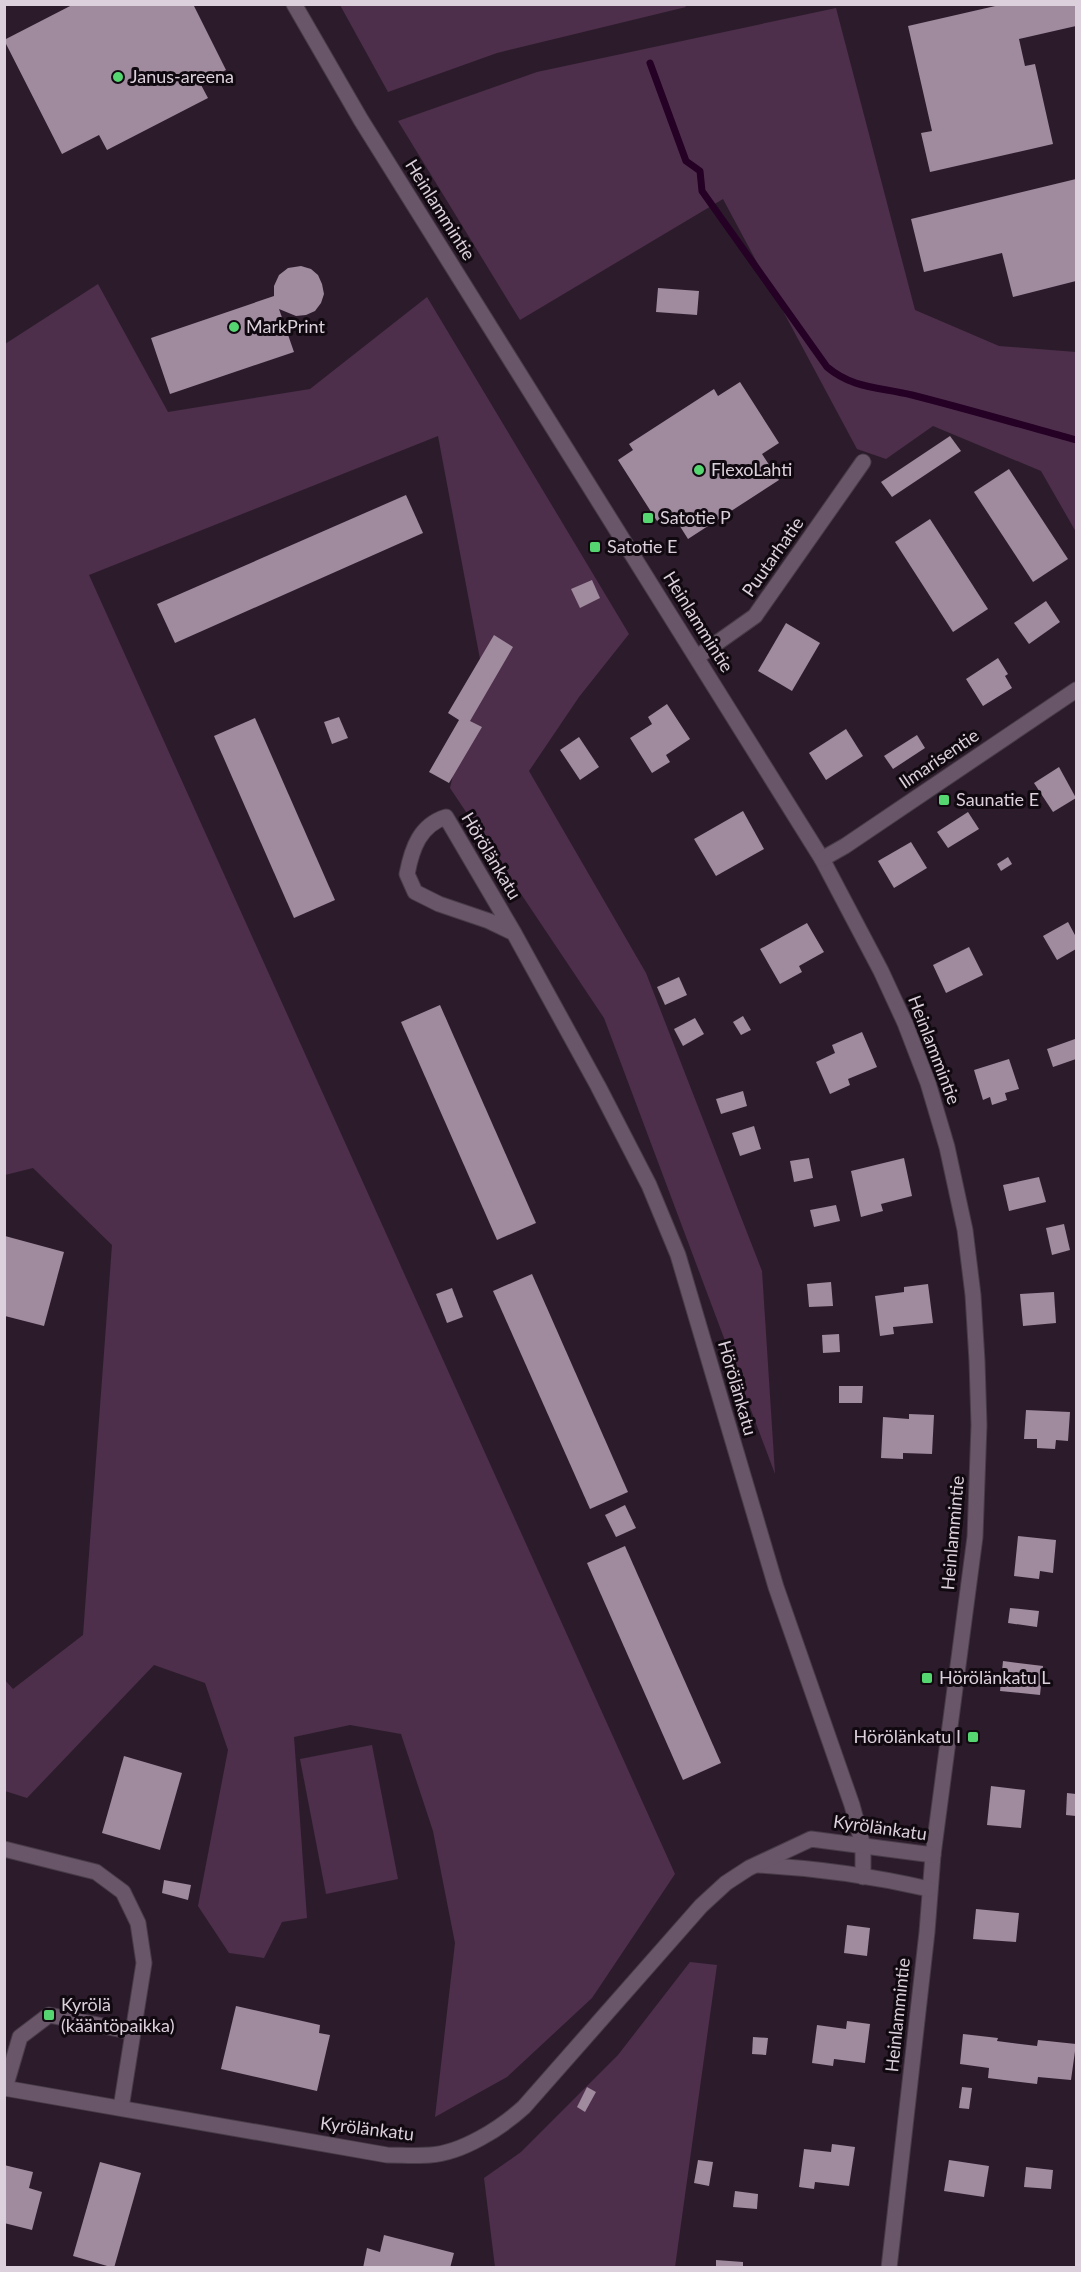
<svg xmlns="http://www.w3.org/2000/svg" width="1081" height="2272" font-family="Lato,sans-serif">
<rect width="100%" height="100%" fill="#2c1c2b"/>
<g fill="#4d2f4c">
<polygon points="684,4 686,7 497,53 388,92 340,5"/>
<polygon points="836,8 915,310 999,346 1076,352 1076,532 1041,471 933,426 886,459 857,449 723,199 520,320 398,121 537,72"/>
<polygon points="98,284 168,412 310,389 427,297 629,634 579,697 529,771 646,973 762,1271 775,1474 604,1018 450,788 480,659 438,436 89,575 675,1874 592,1998 507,2077 435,2117 455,1943 433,1831 401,1734 350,1725 294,1737 307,1918 282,1922 264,1958 229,1953 198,1906 228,1750 205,1683 154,1665 27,1798 5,1791 4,1679 13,1689 83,1635 112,1245 33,1168 5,1175 5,344"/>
<polygon points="372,1745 398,1879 326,1894 300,1759"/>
<polygon points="690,1962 717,1965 675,2267 495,2267 484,2178 521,2152 618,2055"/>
</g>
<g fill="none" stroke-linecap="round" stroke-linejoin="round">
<path stroke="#260126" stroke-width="7" d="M650,63l36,98 14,10 2,20 125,176c26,22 53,20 85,28 55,14 110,30 164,45"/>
</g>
<g fill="#9f8a9e">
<polygon points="74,4 193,4 226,70 200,83 208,98 107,150 99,135 62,154 4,40"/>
<polygon points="1004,4 1076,4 1076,26 1019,39 1025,66 1035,64 1053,144 930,172 921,133 932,131 908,26"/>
<polygon points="1076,179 1076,281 1013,297 1002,253 924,272 911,219"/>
<polygon points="301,266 311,269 318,275 322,284 324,294 321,303 315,311 306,315 296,316 279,309 294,352 170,394 151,338 274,296 274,286 279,275 288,268"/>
<polygon points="658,288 699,291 697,315 656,312"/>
<polygon points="740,382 779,443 762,454 779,480 688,539 671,512 657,521 618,460 633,450 629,444 714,389 718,396"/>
<polygon points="950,436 961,451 892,497 881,482"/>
<polygon points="1009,469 1068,559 1033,582 974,492"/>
<polygon points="406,495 423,533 175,643 157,604"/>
<polygon points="930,519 988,609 953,632 895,542"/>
<polygon points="592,580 600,598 580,608 571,589"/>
<polygon points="1046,601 1060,622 1029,644 1014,623"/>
<polygon points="786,623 820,643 792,691 758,671"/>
<polygon points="494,635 513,647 470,721 482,727 449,783 429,772 459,720 448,713"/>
<polygon points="998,658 1008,674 1005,676 1012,688 983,706 966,679"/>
<polygon points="667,704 690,739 666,755 670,762 652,773 630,738 652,724 648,717"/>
<polygon points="339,717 348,738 332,744 324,722"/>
<polygon points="255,718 335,900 294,918 214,736"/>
<polygon points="846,729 863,756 826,780 809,753"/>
<polygon points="917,735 925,748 893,769 884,756"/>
<polygon points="579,737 599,767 580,780 560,750"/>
<polygon points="1059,767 1076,798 1053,812 1034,783"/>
<polygon points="743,811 764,849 716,876 694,839"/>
<polygon points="968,812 979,829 948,848 937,832"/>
<polygon points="911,842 927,868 894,888 878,861"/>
<polygon points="1008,857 1012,864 1001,871 997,864"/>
<polygon points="1068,922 1076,937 1076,949 1057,960 1043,936"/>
<polygon points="807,923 824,952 799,966 802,972 780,984 760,949"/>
<polygon points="969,947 983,975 946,993 933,965"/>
<polygon points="679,977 687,995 665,1005 657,987"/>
<polygon points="440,1005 536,1223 497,1240 401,1022"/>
<polygon points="743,1016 751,1030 741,1035 733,1022"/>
<polygon points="695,1018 704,1034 683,1046 674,1029"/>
<polygon points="862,1032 877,1067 848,1079 850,1085 830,1094 816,1062 835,1053 832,1045"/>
<polygon points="1075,1039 1076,1059 1053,1067 1047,1049"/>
<polygon points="1009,1059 1019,1089 1005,1093 1007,1100 992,1105 990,1097 983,1100 974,1070"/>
<polygon points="743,1091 747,1106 721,1114 716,1099"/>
<polygon points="754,1126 761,1149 740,1156 732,1133"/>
<polygon points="809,1158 813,1178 794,1182 790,1161"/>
<polygon points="904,1158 912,1196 881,1204 883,1211 861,1217 851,1171"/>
<polygon points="1039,1177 1046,1202 1009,1211 1003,1185"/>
<polygon points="836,1205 840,1221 814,1227 810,1210"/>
<polygon points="1064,1224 1070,1250 1052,1255 1046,1228"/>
<polygon points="5,1236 64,1252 44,1326 5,1316"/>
<polygon points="532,1274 628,1492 590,1509 493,1291"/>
<polygon points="831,1282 833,1306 809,1307 807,1284"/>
<polygon points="928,1284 933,1323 893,1327 894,1334 880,1336 875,1296 904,1292 904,1287"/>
<polygon points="452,1288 463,1317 447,1323 436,1294"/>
<polygon points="1054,1292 1056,1323 1023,1326 1020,1294"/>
<polygon points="839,1334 840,1352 823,1353 822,1335"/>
<polygon points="839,1386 863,1386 862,1403 839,1403"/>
<polygon points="1026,1410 1070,1412 1068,1441 1056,1440 1055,1449 1037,1448 1037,1439 1024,1439"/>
<polygon points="909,1414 934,1415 932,1454 903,1453 903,1459 881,1458 883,1417 909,1419"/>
<polygon points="625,1505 636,1528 616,1537 605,1515"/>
<polygon points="1018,1536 1056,1540 1053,1573 1040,1571 1039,1579 1014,1576"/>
<polygon points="625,1546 721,1763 683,1780 587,1563"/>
<polygon points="1010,1608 1039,1611 1037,1627 1008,1623"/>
<polygon points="1003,1661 1043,1666 1040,1695 1000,1691"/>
<polygon points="124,1756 182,1773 160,1850 102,1833"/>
<polygon points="991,1786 1025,1790 1021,1828 987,1825"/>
<polygon points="1067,1793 1076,1794 1076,1816 1066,1815"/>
<polygon points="164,1880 191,1885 188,1900 162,1893"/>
<polygon points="976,1909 1019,1913 1016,1942 973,1939"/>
<polygon points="847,1925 870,1928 867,1956 844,1953"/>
<polygon points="236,2006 320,2025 319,2033 330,2035 317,2091 221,2069"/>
<polygon points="847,2021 870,2024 865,2063 834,2059 833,2066 812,2063 817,2025 846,2029"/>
<polygon points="963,2034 998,2038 997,2041 1037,2046 1038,2040 1076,2044 1071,2080 1038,2077 1037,2084 988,2078 989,2068 960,2064"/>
<polygon points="753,2037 768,2038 766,2055 752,2054"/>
<polygon points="587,2087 596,2092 585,2112 577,2107"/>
<polygon points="962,2087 972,2088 969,2109 959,2108"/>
<polygon points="832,2144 855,2147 849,2186 815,2182 814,2189 799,2187 804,2149 831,2152"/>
<polygon points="698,2160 713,2162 709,2186 694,2183"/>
<polygon points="949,2160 989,2166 984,2197 944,2191"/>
<polygon points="100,2162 141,2173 114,2268 73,2256"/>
<polygon points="4,2165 33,2172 29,2188 42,2192 32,2230 4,2223"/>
<polygon points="1026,2167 1053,2170 1051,2189 1024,2187"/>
<polygon points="735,2191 758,2194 757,2209 733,2207"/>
<polygon points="384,2235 454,2253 450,2268 363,2268 367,2248 380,2252"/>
<polygon points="716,2260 743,2262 743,2268 716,2268"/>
</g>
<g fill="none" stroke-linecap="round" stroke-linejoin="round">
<g stroke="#483b48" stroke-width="17">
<g id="minor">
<polyline points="294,4 361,120 822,859 881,971 905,1023 928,1083 947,1147 965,1230 973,1295 977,1361 979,1425 975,1537 933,1855 927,1932 889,2268"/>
<polyline points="697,657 755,616 863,462"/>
<polyline points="822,859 845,846 1076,690"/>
<path d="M514,933l-25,-12 -50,-17 -24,-12 -8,-18c5,-26 13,-49 39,-57l68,116 84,153 51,99 29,70 98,332 76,218 11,41v31"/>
<polyline points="4,1849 96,1872 123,1892 138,1923 144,1963 121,2108"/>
<path d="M758,1865c58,3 115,11 171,24"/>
<path d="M4,2088l383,67c14,0 29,1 43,0 32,-2 71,-27 94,-48l177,-201 25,-23 23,-15 62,-29 122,16"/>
<polyline points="5,2088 20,2037 49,2015 133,2032"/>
</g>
</g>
<use href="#minor" stroke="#695668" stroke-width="15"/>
</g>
<g fill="#56d671" stroke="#100910" stroke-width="2">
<circle cx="118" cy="77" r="6"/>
<circle cx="234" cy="327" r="6"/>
<circle cx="699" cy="470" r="6"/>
<rect x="642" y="512" width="12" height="12" rx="3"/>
<rect x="589" y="541" width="12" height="12" rx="3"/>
<rect x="938" y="794" width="12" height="12" rx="3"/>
<rect x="921" y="1672" width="12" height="12" rx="3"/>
<rect x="967" y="1731" width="12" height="12" rx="3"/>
<rect x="43" y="2009" width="12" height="12" rx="3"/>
</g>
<g text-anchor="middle" stroke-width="6" stroke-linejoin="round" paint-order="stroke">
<g font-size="18" fill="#dbd0db" stroke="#100910" text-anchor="start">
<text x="130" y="83">Janus-areena</text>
<text x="246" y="333">MarkPrint</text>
<text x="711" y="476">FlexoLahti</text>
<text x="660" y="524">Satotie P</text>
<text x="607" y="553">Satotie E</text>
<text x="956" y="806">Saunatie E</text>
<text x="939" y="1684">Hörölänkatu L</text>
<text x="961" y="1743" text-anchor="end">Hörölänkatu I</text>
<text x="61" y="2011">Kyrölä<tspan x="61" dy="21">(kääntöpaikka)</tspan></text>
</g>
<g font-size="18" fill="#dbd0db" stroke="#100910">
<text transform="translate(440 210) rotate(58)" y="6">Heinlammintie</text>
<text transform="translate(773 557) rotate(-55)" y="6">Puutarhatie</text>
<text transform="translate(698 622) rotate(58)" y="6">Heinlammintie</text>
<text transform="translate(939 759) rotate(-34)" y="6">Ilmarisentie</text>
<text transform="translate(491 856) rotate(59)" y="6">Hörölänkatu</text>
<text transform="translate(934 1050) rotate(69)" y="6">Heinlammintie</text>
<text transform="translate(737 1388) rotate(74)" y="6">Hörölänkatu</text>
<text transform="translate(953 1533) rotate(-85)" y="6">Heinlammintie</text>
<text transform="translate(880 1828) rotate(8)" y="6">Kyrölänkatu</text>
<text transform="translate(898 2015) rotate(-84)" y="6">Heinlammintie</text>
<text transform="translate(367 2129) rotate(7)" y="6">Kyrölänkatu</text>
</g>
</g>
<rect width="1081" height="2272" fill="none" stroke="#dbd0db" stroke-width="12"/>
</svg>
